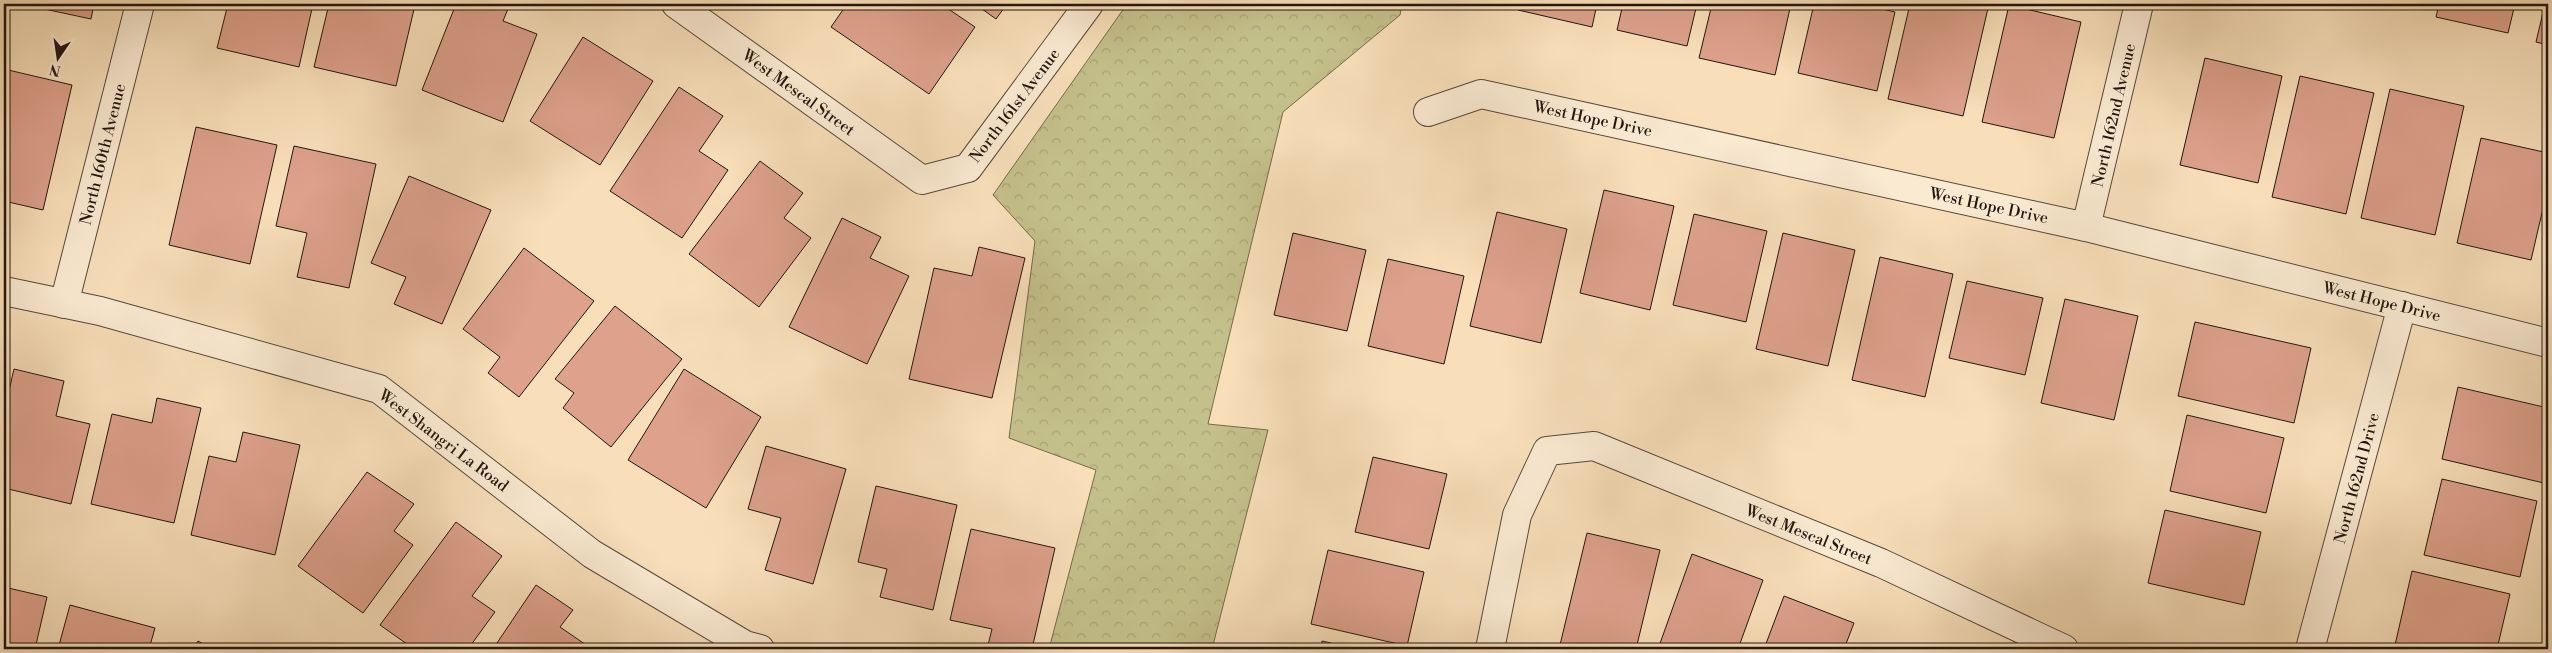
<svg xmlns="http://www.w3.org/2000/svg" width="2552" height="653" font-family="'Libre Bodoni',serif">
<defs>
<pattern id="park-crowns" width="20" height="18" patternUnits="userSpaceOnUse" patternTransform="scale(1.25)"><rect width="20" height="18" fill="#c4c08b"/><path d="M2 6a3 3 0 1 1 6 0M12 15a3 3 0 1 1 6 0" fill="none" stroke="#a8a477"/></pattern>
</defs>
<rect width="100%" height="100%" fill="#f8dfba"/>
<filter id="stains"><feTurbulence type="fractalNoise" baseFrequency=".004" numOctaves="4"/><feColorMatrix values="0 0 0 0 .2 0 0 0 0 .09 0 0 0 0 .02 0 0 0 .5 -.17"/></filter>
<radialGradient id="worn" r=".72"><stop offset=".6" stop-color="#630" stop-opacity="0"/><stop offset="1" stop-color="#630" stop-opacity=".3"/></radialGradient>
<polygon fill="url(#park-crowns)" stroke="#746b4c" points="1127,4 1402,4 1400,15 1283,112 1208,424 1268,430 1212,649 1049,649 1096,470 1009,438 1035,241 993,195"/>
<g fill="#dda18c" stroke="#23160e">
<polygon points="21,4 94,4 91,19"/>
<polygon points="228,4 313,4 299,67 217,48"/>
<polygon points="329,4 415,5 396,86 314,67"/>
<polygon points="456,4 510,4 503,21 537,34 503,122 422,90"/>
<polygon points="847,4 941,4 975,27 929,94 831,27"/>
<polygon points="975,4 1007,4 996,19"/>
<polygon points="1520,4 1597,4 1592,27 1518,10"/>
<polygon points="1623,4 1697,4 1687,46 1617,30"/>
<polygon points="1712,4 1791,4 1775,75 1699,58"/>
<polygon points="1814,4 1861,4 1895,12 1877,91 1798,73"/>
<polygon points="1910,4 1989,4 1963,116 1888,99"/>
<polygon points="2439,4 2515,4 2508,33 2436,17"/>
<polygon points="2545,4 2548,4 2548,45 2536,42"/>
<polygon points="2009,5 2081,22 2054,138 1982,122"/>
<polygon points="583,37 653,81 600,165 530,121"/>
<polygon points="2205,58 2282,76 2258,183 2180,165"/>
<polygon points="4,69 72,85 43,210 4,201"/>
<polygon points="2300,76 2374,93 2346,214 2272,197"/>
<polygon points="679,87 723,116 699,151 728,170 682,238 610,191"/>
<polygon points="2390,89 2464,106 2435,235 2361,218"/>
<polygon points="196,127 277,145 250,264 169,245"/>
<polygon points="2481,138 2548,153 2548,187 2531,260 2457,243"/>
<polygon points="294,146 376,164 349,288 297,277 307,233 276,226"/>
<polygon points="760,161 803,193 784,218 811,238 759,307 689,254"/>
<polygon points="409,176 491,210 442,324 394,304 406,277 371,263"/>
<polygon points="1604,190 1674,206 1650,310 1580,293"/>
<polygon points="1497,212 1567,229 1541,343 1470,326"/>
<polygon points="1694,214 1767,231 1746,322 1673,305"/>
<polygon points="842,218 881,237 870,258 909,276 867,364 789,327"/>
<polygon points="1293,233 1366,250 1347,331 1274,315"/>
<polygon points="1783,233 1855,250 1828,366 1756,349"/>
<polygon points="979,247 1025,258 992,398 909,379 934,268 972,276"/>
<polygon points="524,248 594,301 519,397 488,373 500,357 463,329"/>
<polygon points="1880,257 1953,274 1925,397 1852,380"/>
<polygon points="1388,259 1464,276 1444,364 1368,346"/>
<polygon points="1967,281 2043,298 2025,375 1949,358"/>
<polygon points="2065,299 2138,316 2114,420 2041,403"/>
<polygon points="615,306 682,359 611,447 563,408 574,393 555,379"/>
<polygon points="2195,322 2311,348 2294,423 2178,396"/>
<polygon points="14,369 64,381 56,416 90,424 71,504 4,488 4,412"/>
<polygon points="684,369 761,417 706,508 628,460"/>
<polygon points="2458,387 2548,408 2548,484 2442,459"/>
<polygon points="157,398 201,408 174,523 91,504 112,414 152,423"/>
<polygon points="2187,415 2284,438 2266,513 2170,491"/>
<polygon points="243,432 300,445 275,555 191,535 209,456 236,462"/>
<polygon points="766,446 846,469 813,584 765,570 781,518 748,509"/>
<polygon points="1373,457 1447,474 1429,549 1355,532"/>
<polygon points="367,472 414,504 394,531 413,545 363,613 298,566"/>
<polygon points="2442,479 2537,501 2520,577 2424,555"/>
<polygon points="876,486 957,505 933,610 880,597 887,569 858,562"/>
<polygon points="2165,510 2261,532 2244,605 2148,583"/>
<polygon points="456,522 502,556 472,596 495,612 468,649 414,649 380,625"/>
<polygon points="971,529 1055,548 1032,649 987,649 992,629 950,620"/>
<polygon points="1587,533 1660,550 1636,649 1559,649"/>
<polygon points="1328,550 1424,572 1407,646 1311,624"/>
<polygon points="1692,554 1763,580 1738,649 1658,649"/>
<polygon points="2412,571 2510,594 2497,649 2413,649 2395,645"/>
<polygon points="536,585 573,610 560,627 592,649 493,649"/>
<polygon points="4,587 47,597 35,649 4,649"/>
<polygon points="1784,596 1854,623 1844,649 1764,649"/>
<polygon points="70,605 155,628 149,649 58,649"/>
<polygon points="198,641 212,649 193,649"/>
<polygon points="1322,641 1357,649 1321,649"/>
</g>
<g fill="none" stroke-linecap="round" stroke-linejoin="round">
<g stroke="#584839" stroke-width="30">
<g id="minor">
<polyline points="676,4 922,180 968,168 1089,4"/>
<polyline points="1428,112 1481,94 2086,227 2548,343"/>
<polyline points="2086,227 2139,4"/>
<polyline points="4,291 100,311 379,389 592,554 745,645 760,649"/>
<polyline points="64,304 140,4"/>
<polyline points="1490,649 1517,515 1547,451 1594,446 1881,563 2064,649"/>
<polyline points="2310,649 2402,306"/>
</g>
</g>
<use href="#minor" stroke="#faead2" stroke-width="28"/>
</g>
<g text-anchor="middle" stroke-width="4" stroke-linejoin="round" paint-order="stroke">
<g font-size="16" fill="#23160e" stroke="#faead2">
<text transform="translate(799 92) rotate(36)" y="6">West Mescal Street</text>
<text transform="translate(1014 105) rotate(-53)" y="6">North 161st Avenue</text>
<text transform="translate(2113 115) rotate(-77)" y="6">North 162nd Avenue</text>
<text transform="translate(1593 118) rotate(12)" y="6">West Hope Drive</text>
<text transform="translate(102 154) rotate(-76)" y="6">North 160th Avenue</text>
<text transform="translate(1989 205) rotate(12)" y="6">West Hope Drive</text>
<text transform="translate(2382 301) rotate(14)" y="6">West Hope Drive</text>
<text transform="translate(444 440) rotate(37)" y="6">West Shangri La Road</text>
<text transform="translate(2356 478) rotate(-75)" y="6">North 162nd Drive</text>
<text transform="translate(1809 534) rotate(22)" y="6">West Mescal Street</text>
</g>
</g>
<rect width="2552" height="653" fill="none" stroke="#f8dfba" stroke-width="20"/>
<rect x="5" y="5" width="2542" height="643" fill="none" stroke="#23160e" stroke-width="2.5"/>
<rect x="10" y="10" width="2532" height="633" fill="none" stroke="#23160e"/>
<g transform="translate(58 58) rotate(193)" stroke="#faead2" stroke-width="4" paint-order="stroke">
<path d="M0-4L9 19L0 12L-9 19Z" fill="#23160e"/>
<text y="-8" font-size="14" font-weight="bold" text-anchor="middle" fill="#23160e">N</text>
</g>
<rect width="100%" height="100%" filter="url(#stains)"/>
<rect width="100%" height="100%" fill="url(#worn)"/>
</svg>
